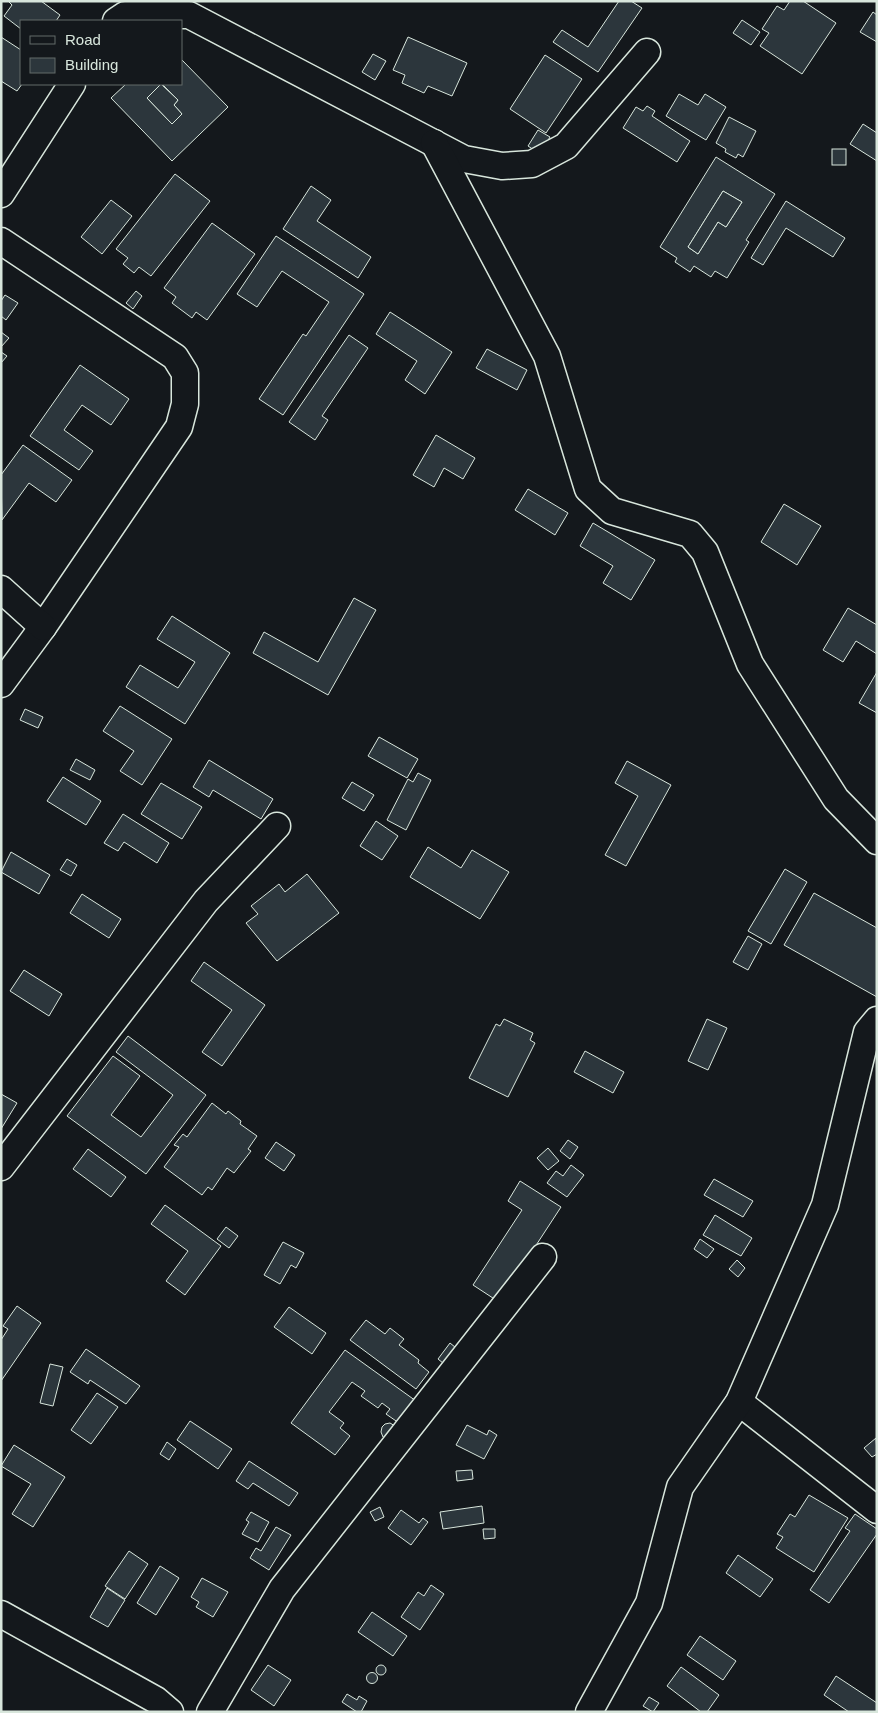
<svg xmlns="http://www.w3.org/2000/svg" width="878" height="1713" font-family="Helvetica,sans-serif">
<rect width="100%" height="100%" fill="#14181c"/>
<g fill="#2c363c" stroke="#d8e6dc" fill-rule="evenodd">
<polygon points="8,1 41,1 60,15 56,21 21,21 21,29 4,16 12,5"/>
<polygon points="619,1 631,1 642,8 598,72 553,42 562,30 588,47"/>
<polygon points="790,1 803,1 836,23 802,74 760,46 769,33 762,29 777,6 784,10"/>
<polygon points="873,12 877,15 877,42 860,32"/>
<polygon points="742,20 760,32 751,45 733,33"/>
<polygon points="1,37 21,50 22,84 17,91 1,81"/>
<polygon points="408,37 467,63 452,96 428,86 424,93 402,83 405,75 393,70"/>
<polygon points="373,54 386,61 375,80 362,72"/>
<polygon points="545,55 582,79 546,133 510,109"/>
<polygon points="181,59 228,107 172,161 111,98 126,84 161,84 147,98 172,124 182,114 174,105 178,100 162,84 181,84"/>
<polygon points="161,84 178,100 174,105 182,114 172,124 147,98"/>
<polygon points="679,94 698,105 705,94 726,107 706,140 666,116"/>
<polygon points="647,106 655,111 652,116 690,141 677,162 623,128 636,107 643,111"/>
<polygon points="729,117 756,131 743,157 738,154 736,158 725,152 726,149 716,143"/>
<polygon points="863,124 877,133 877,161 850,144"/>
<polygon points="538,130 550,137 540,154 528,146"/>
<rect x="832" y="149" width="14" height="16"/>
<path d="M716,157l59,37 -29,46 3,2 -22,36 -12,-7 -4,6 -17,-11 -4,6 -15,-10 2,-4 -17,-11zM723,191l19,11 -16,25 -8,-5 -20,32 -10,-7z"/>
<polygon points="175,174 210,201 151,276 139,267 134,273 123,264 128,258 116,249"/>
<polygon points="311,186 331,200 317,221 371,257 358,278 283,229"/>
<polygon points="723,191 742,202 726,227 718,222 698,254 688,247"/>
<polygon points="111,200 132,216 102,254 81,237"/>
<polygon points="786,201 845,238 833,257 786,228 763,265 751,258"/>
<polygon points="212,223 255,254 207,320 196,312 192,318 172,303 176,297 164,288"/>
<polygon points="276,236 364,294 283,415 259,399 303,334 306,336 329,302 282,271 257,307 237,294"/>
<polygon points="136,291 142,296 133,309 126,303"/>
<polygon points="5,295 18,303 6,320 1,316 1,301"/>
<polygon points="390,312 452,352 425,394 405,380 417,361 376,334"/>
<polygon points="1,332 9,338 1,347"/>
<polygon points="349,335 368,348 322,416 328,420 315,440 289,422"/>
<polygon points="487,349 527,370 517,390 476,368"/>
<polygon points="1,352 7,356 1,363"/>
<polygon points="80,365 129,399 111,425 82,405 64,430 93,451 79,470 30,436"/>
<polygon points="436,435 475,458 463,479 444,468 434,487 413,475"/>
<polygon points="23,445 72,480 56,502 29,483 2,520 1,475"/>
<polygon points="528,489 568,513 555,535 515,510"/>
<polygon points="784,504 821,526 797,565 761,542"/>
<polygon points="593,523 655,560 631,600 603,583 613,566 580,546"/>
<polygon points="354,598 376,610 328,695 253,653 264,632 318,662"/>
<polygon points="848,608 877,625 877,654 856,641 843,662 823,650"/>
<polygon points="172,616 230,653 185,724 126,687 140,665 178,688 195,662 157,639"/>
<polygon points="877,672 877,713 859,703"/>
<polygon points="120,706 172,739 142,785 120,771 134,751 103,731"/>
<polygon points="25,709 43,717 38,728 20,720"/>
<polygon points="379,737 418,759 407,778 368,756"/>
<polygon points="76,759 95,770 90,780 70,770"/>
<polygon points="209,760 273,799 261,819 213,790 209,797 193,787"/>
<polygon points="627,761 671,785 626,866 605,855 638,796 615,783"/>
<polygon points="418,773 431,780 406,830 387,820 408,779 413,782"/>
<polygon points="63,777 101,801 86,825 47,801"/>
<polygon points="352,782 374,795 364,811 342,798"/>
<polygon points="161,783 202,807 182,839 141,814"/>
<polygon points="123,814 169,843 157,863 124,842 118,851 104,843"/>
<polygon points="376,821 398,836 382,860 360,846"/>
<polygon points="428,847 461,868 472,850 509,872 480,919 410,877"/>
<polygon points="11,852 50,875 39,894 1,872"/>
<polygon points="67,859 77,865 71,876 60,870"/>
<polygon points="785,869 807,882 771,944 748,931"/>
<polygon points="307,874 339,913 277,961 246,923 258,914 251,906 279,884 285,892"/>
<polygon points="814,893 877,928 877,997 784,945"/>
<polygon points="82,894 121,919 109,938 70,913"/>
<polygon points="748,936 762,944 748,970 733,962"/>
<polygon points="204,962 265,1005 222,1066 202,1052 232,1010 191,981"/>
<polygon points="24,970 62,994 49,1016 10,991"/>
<polygon points="504,1019 533,1033 530,1040 535,1043 508,1097 469,1078 496,1024 500,1026"/>
<polygon points="707,1019 727,1028 708,1070 688,1061"/>
<polygon points="128,1036 206,1095 146,1174 67,1116 113,1056 140,1076 111,1115 141,1137 173,1095 116,1052"/>
<polygon points="585,1051 624,1072 613,1093 574,1072"/>
<polygon points="1,1094 17,1103 1,1129"/>
<polygon points="212,1103 226,1114 228,1111 241,1121 240,1124 257,1136 248,1149 251,1151 234,1173 227,1168 212,1190 208,1187 202,1195 164,1167 179,1147 174,1145 183,1134 187,1137"/>
<polygon points="568,1140 578,1147 570,1159 560,1151"/>
<polygon points="276,1142 295,1155 284,1171 265,1158"/>
<polygon points="548,1148 559,1161 548,1170 537,1158"/>
<polygon points="88,1149 126,1177 111,1197 73,1169"/>
<polygon points="571,1165 584,1175 567,1197 547,1183 556,1171 563,1176"/>
<polygon points="714,1179 753,1201 743,1217 704,1195"/>
<polygon points="520,1181 561,1207 499,1302 473,1285 522,1210 508,1201"/>
<polygon points="165,1205 221,1246 185,1295 166,1281 188,1251 151,1224"/>
<polygon points="715,1215 752,1238 741,1256 703,1235"/>
<polygon points="226,1227 238,1236 229,1248 217,1239"/>
<polygon points="700,1239 714,1249 707,1258 694,1249"/>
<polygon points="283,1242 304,1253 296,1268 291,1265 280,1284 264,1275"/>
<polygon points="737,1260 745,1268 738,1277 729,1269"/>
<polygon points="17,1306 41,1323 1,1381 1,1340 8,1329 3,1326"/>
<polygon points="289,1307 326,1333 312,1354 274,1327"/>
<polygon points="366,1320 385,1334 390,1328 404,1339 399,1345 419,1360 418,1363 429,1372 416,1389 350,1340"/>
<polygon points="450,1343 461,1352 449,1368 438,1359"/>
<polygon points="86,1349 140,1386 126,1404 90,1380 88,1384 70,1372"/>
<polygon points="345,1350 416,1401 399,1423 386,1414 390,1409 382,1403 378,1408 361,1396 365,1391 352,1382 329,1412 344,1423 340,1428 350,1436 335,1455 291,1423"/>
<polygon points="50,1364 63,1367 53,1406 40,1403"/>
<polygon points="97,1393 118,1407 91,1444 71,1430"/>
<polygon points="190,1421 232,1449 218,1469 177,1440"/>
<polygon points="390,1423 395,1426 387,1439 383,1437 381,1432 382,1427 385,1424"/>
<polygon points="467,1425 487,1435 489,1430 497,1435 484,1459 456,1445"/>
<polygon points="876,1438 877,1454 872,1457 864,1448"/>
<polygon points="167,1442 176,1449 169,1460 160,1454"/>
<polygon points="14,1445 65,1477 33,1527 12,1514 31,1484 1,1466"/>
<polygon points="249,1461 298,1493 289,1506 253,1483 248,1489 236,1481"/>
<polygon points="472,1470 473,1479 457,1481 456,1471"/>
<polygon points="809,1495 848,1518 814,1572 776,1548 783,1537 777,1534 790,1514 795,1517"/>
<polygon points="482,1506 484,1523 443,1529 440,1512"/>
<polygon points="380,1507 384,1517 375,1521 370,1512"/>
<polygon points="401,1510 419,1523 423,1518 428,1522 411,1545 388,1528"/>
<polygon points="251,1512 269,1522 258,1542 242,1534 249,1522 246,1520"/>
<polygon points="855,1514 877,1529 877,1534 829,1603 810,1590 850,1531 845,1528"/>
<polygon points="276,1527 291,1535 269,1570 250,1558 256,1548 261,1551"/>
<polygon points="483,1529 495,1529 495,1538 484,1539"/>
<polygon points="129,1551 148,1564 125,1599 105,1586"/>
<polygon points="738,1555 773,1579 760,1597 726,1573"/>
<polygon points="160,1566 179,1578 156,1615 137,1603"/>
<polygon points="202,1578 228,1592 213,1617 196,1607 199,1602 191,1597"/>
<polygon points="431,1585 444,1594 420,1630 401,1617 418,1592 424,1596"/>
<polygon points="107,1588 125,1600 108,1627 90,1617"/>
<polygon points="372,1612 407,1636 393,1656 358,1632"/>
<polygon points="700,1636 736,1661 723,1680 687,1655"/>
<circle cx="381" cy="1670" r="5"/>
<polygon points="268,1665 291,1680 274,1706 251,1690"/>
<polygon points="681,1667 719,1695 707,1712 701,1712 667,1686"/>
<circle cx="372" cy="1678" r="5.5"/>
<polygon points="836,1676 877,1703 877,1712 849,1712 824,1695"/>
<polygon points="347,1694 357,1700 359,1696 367,1701 361,1712 357,1712 342,1702"/>
<polygon points="649,1697 659,1703 653,1712 643,1706"/>
</g>
<g fill="none" stroke-linecap="round" stroke-linejoin="round">
<g stroke="#d8e6dc" stroke-width="29">
<g id="minor">
<polyline points="116,21 125,15 189,15 464,159 502,166 532,164 566,146 647,52"/>
<polyline points="434,143 547,356 588,489 612,511 690,534 705,552 750,664 836,799 877,841"/>
<polyline points="1,194 72,84"/>
<polyline points="1,241 175,357 185,373 185,404 179,427 43,627 1,684"/>
<polyline points="1,589 43,627"/>
<polyline points="1,1167 206,901 277,826"/>
<polyline points="739,1402 877,1510"/>
<polyline points="1,1614 156,1700 170,1712"/>
<polyline points="210,1712 282,1589 543,1257"/>
<polyline points="589,1712 649,1603 680,1487 739,1402 825,1205 867,1032 877,1020"/>
</g>
</g>
<use href="#minor" stroke="#14181c" stroke-width="26"/>
</g>
<rect width="878" height="1713" fill="none" stroke="#d8e6dc" stroke-width="5"/>
<rect x="20" y="20" width="162" height="65" fill="#14181c" stroke="#626a69"/>
<rect x="30" y="36" width="25" height="8" fill="#14181c" stroke="#626a69"/>
<text x="65" y="45" font-size="15" fill="#d8e6dc">Road</text>
<rect x="30" y="58" width="25" height="15" fill="#2c363c" stroke="#626a69"/>
<text x="65" y="70" font-size="15" fill="#d8e6dc">Building</text>
</svg>
